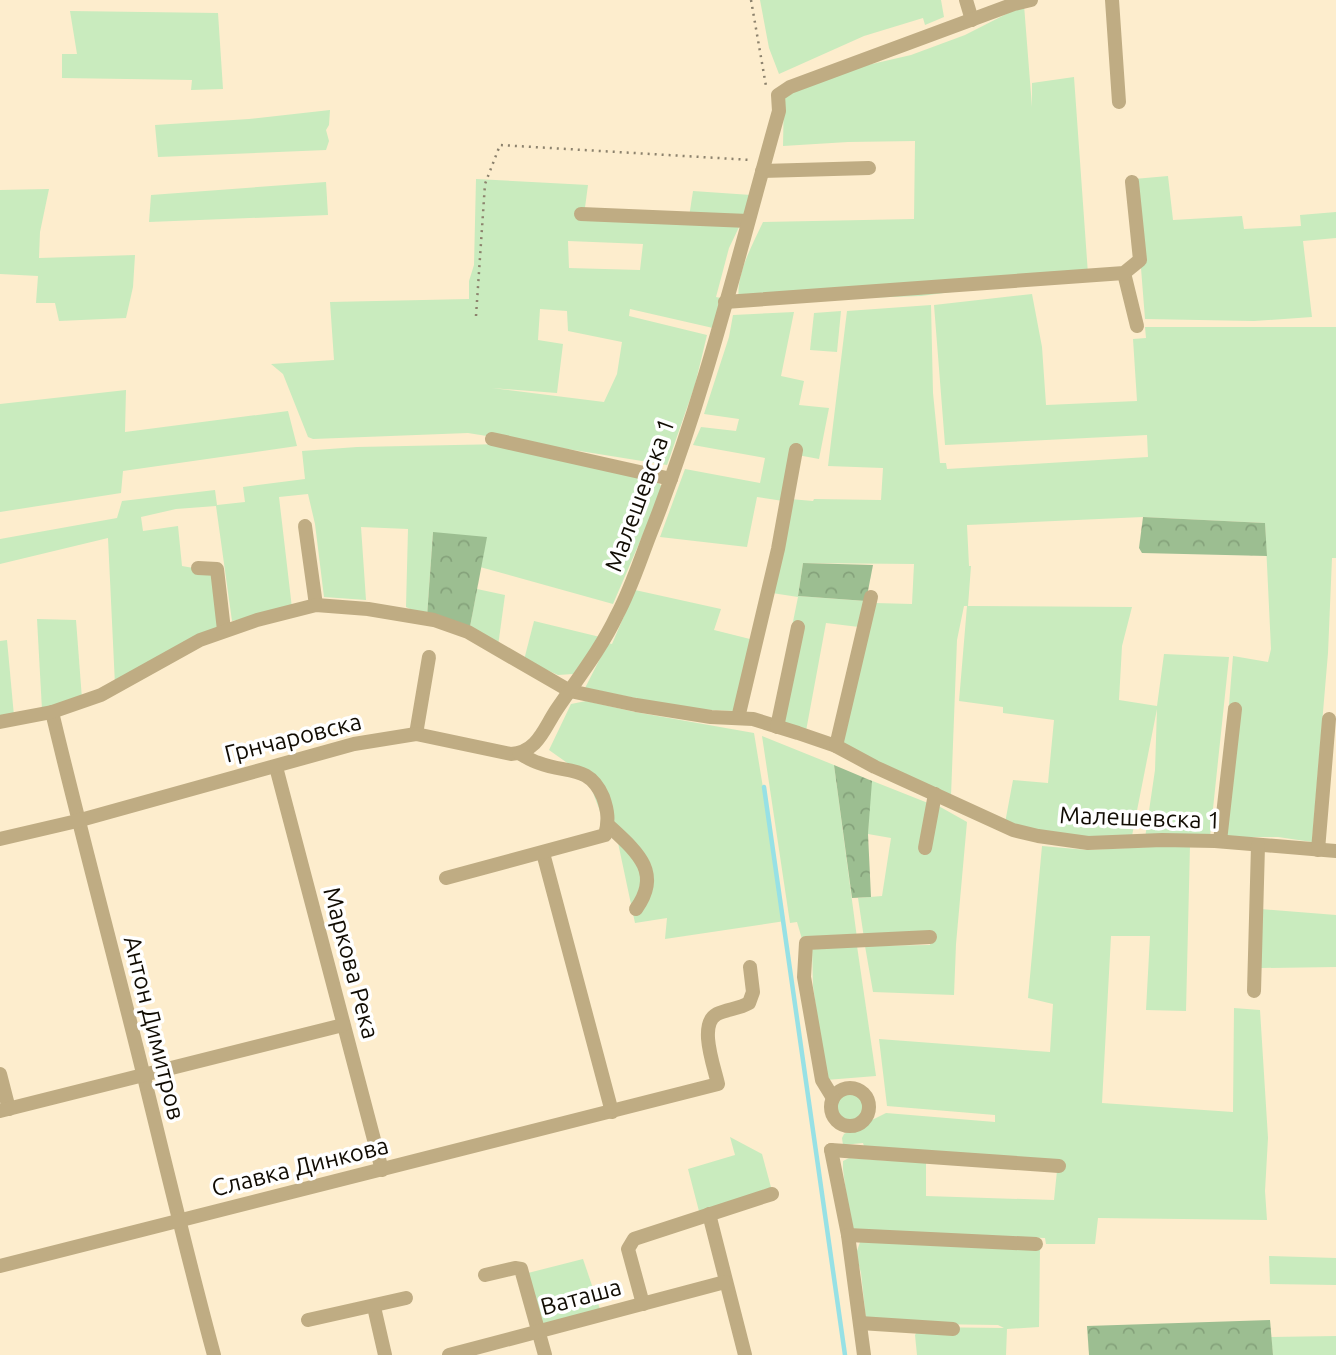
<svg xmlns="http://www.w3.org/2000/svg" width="1336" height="1355" font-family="Ubuntu,sans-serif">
<defs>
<pattern id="forest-crowns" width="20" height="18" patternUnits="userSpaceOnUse" patternTransform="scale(1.75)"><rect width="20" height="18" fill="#9cbe91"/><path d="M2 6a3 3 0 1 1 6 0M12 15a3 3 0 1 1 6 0" fill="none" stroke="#85a27b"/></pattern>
</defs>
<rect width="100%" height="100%" fill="#fdedcd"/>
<g fill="#c9ebbe" fill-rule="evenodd">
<polygon points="760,0 941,0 944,17 925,25 923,18 864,36 779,74 769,48"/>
<path d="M1024,5l8,102v-24l42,-6 14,197 -167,22 -182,6c-4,-27 13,-56 24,-80l151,-3 1,-78 -67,1 -65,4 1,-52 62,-24 65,-15 54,-20z"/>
<polygon points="70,11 218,13 223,89 191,90 192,80 62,78 62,54 77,54"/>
<polygon points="330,110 329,125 326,130 329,141 326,150 158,157 155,125 249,119"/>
<polygon points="1168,176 1173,220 1242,216 1244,229 1301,226 1300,215 1336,212 1336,238 1303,241 1312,317 1254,321 1145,319 1134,179"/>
<path d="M476,179l112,6 -4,30 156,10 -11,23 -13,49 5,1 -8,30 -83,-19 -1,7 78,19 -12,50 -28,80 -199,-32 -155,6 -5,-2 -25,-63 -12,-10 63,-4 -4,-58 139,-3v-18l5,-16zM568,241l75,3 -3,26 -71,-2zM540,309l27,2 1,20 54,11 -5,32 -13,28 -112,-14 65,5 6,-49 -25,-4z"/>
<polygon points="326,182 328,215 149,222 151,195"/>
<polygon points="49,189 40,232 39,258 135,255 133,287 126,318 59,321 55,303 36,303 38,276 0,274 0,190"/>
<polygon points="693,191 751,195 743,217 689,217"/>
<polygon points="1032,294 1042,347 1046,405 1137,401 1133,339 1146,338 1145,327 1336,327 1336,558 1332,558 1328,653 1312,842 1278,837 1218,837 1233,656 1268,662 1271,649 1265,523 1143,517 967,525 969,566 971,566 968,606 1132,607 1122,646 1119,700 1157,706 1164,654 1229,657 1210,837 1145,838 1155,770 1157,709 1131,841 1044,834 1005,823 1013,780 1048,783 1054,720 1003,713 1003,707 959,701 967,606 964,606 957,640 951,796 839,745 875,603 912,604 914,564 803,563 798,596 865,601 859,627 826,623 806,731 780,722 783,671 798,597 772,593 790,499 813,501 814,499 881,500 883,468 828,466 847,311 931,305 933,393 940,463 946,463 947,469 1148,457 1147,435 945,445 934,305"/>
<polygon points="841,311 837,352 810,350 814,313"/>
<polygon points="794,312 781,376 804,381 799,405 829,408 819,459 792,454 783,501 757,497 747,547 660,537 685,469 760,483 765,458 693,445 701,427 736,431 739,419 704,414 729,337 733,315"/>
<polygon points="126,390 125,432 288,411 297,446 123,471 121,493 0,512 0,404"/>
<polygon points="504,444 655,479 663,488 613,604 480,567 433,532 427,617 406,607 408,529 361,527 366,600 324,597 315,524 308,494 279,497 292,608 232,621 216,506 176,509 141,517 143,531 178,526 182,566 216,572 224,627 115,685 108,538 0,564 0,539 117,518 122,501 215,490 217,505 245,502 243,487 305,479 302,451 357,447"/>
<polygon points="477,589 505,595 498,646 469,632"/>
<polygon points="635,590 721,609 714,630 750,639 735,711 690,709 585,688 608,643 612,644"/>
<polygon points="37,619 76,620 82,699 42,710"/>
<polygon points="534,621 600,637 573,674 558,675 524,660"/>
<polygon points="7,640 14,716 0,719 0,641"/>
<polygon points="586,701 635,712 754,733 785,921 665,939 667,918 635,923 617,838 606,827 587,777 549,750 571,704"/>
<polygon points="762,736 834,765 857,938 802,939 797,922 790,923"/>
<polygon points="870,780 928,803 921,854 926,855 935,804 967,822 956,944 954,995 873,992 865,946 930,945 932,933 864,938 858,898 882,896 891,838 868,834"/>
<polygon points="1190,845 1186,1011 1146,1010 1150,936 1111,936 1102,1103 1233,1112 1234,1008 1260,1010 1268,1138 1265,1191 1267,1220 1098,1218 1095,1244 1046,1244 1045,1238 862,1232 850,1227 843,1169 843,1161 849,1158 891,1161 926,1159 926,1196 1054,1200 1058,1161 865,1149 863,1143 843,1145 842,1138 844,1134 886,1113 995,1122 995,1115 887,1106 879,1039 1050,1052 1053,1004 1028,998 1042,846 1087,850"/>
<polygon points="1261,909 1336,915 1336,967 1261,968"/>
<polygon points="857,946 876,1076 826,1080 813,986 812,947"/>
<circle cx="851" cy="1106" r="14"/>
<polygon points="730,1137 762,1154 772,1191 700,1215 688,1169 735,1155"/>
<polygon points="860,1242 1040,1248 1039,1327 1007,1329 1006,1355 917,1355 915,1335 920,1327 1004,1328 998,1325 927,1324 866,1320 861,1273 856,1254"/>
<polygon points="1269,1256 1336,1258 1336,1285 1270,1284"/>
<polygon points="583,1259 602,1315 539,1332 524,1274"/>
<polygon points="1336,1336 1336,1355 1273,1355 1271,1337"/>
</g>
<g fill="url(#forest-crowns)">
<polygon points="1143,517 1265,523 1267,556 1142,553 1139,548"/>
<polygon points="433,532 487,537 469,632 427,617"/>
<polygon points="803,563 873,565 866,601 798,596"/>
<polygon points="834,765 872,781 868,834 871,897 852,898"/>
<polygon points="1270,1320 1273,1355 1089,1355 1087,1326"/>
</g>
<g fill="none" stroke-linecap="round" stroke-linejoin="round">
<polyline stroke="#97e1e5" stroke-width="4.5" points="764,787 845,1355"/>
<g stroke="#8c826d" stroke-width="2.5" stroke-dasharray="2 5" stroke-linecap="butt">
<polyline points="751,0 766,86"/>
<polyline points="476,316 485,184 500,145 751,160"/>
</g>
<g stroke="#bfac83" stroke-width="14">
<polyline points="966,0 972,20"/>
<polyline points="1112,0 1119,102"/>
<polyline points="762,171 869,168"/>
<polyline points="581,214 748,221"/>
<polyline points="1124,273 1137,326"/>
<polyline points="725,302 1124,273 1140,260 1132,182"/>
<polyline points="492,439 671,479"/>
<polyline points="305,526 316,605"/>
<polyline points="198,568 217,569 224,630"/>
<path d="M52,712c29,122 62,243 92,365 23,93 45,186 70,278"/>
<polyline points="738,718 778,549 796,450"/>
<polyline points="0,722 52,712 101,695 200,640 257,620 316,605 368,609 434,620 468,632 570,691 636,705 711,717 753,719 798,733 836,746 875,767 1013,830 1038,836 1088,843 1162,840 1215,841 1336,851"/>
<polyline points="777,727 798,627"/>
<polyline points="416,734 429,657"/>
<polyline points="836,746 871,597"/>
<polyline points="276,767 382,1170"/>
<path d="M608,825c28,26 55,47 28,84"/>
<path d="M0,839l77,-18 277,-77 62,-10 95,20c27,-2 33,-26 46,-45 21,-31 44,-60 60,-94 14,-26 23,-55 34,-83 54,-136 88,-280 128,-421l-1,-16 12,-8 224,-83 17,-4"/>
<polyline points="1220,841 1235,709"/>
<polyline points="925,848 935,794"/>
<polyline points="1318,850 1329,719"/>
<polyline points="543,853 612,1112"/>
<path d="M446,878l159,-43c4,-14 3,-24 -2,-38 -14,-33 -36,-23 -64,-34 -7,-2 -13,-6 -20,-10"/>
<polyline points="1254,991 1258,846"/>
<polyline points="0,1074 9,1109"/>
<circle cx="850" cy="1107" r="19"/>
<polyline points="833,1098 822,1080 804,977 806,943 930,937"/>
<polyline points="0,1111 343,1025"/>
<polyline points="831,1150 1059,1166"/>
<polyline points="831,1150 848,1235 864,1355"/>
<polyline points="709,1214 745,1355"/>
<polyline points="848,1235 1036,1244"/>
<path d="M0,1266l718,-182c-4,-18 -20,-60 -1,-70 10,-5 22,-5 32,-11l4,-11 -3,-25"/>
<polyline points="485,1275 515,1268 521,1269 545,1355"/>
<polyline points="643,1304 628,1249 634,1239 772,1194"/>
<polyline points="374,1307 385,1355"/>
<polyline points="308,1320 406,1298"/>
<polyline points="860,1323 953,1329"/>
<polyline points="449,1355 725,1282"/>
</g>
</g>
<g text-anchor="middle" stroke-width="7" stroke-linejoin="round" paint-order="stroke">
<g font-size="24" fill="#110c03" stroke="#fff">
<text transform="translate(640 495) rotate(-70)" y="8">Малешевска 1</text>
<text transform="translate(293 738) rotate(-14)" y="8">Грнчаровска</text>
<text transform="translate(1140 818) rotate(2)" y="8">Малешевска 1</text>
<text transform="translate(351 963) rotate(75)" y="8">Маркова Река</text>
<text transform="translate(154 1028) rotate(76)" y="8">Антон Димитров</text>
<text transform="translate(300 1167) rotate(-14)" y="8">Славка Динкова</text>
<text transform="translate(581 1297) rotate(-15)" y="8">Ваташа</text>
</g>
</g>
</svg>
